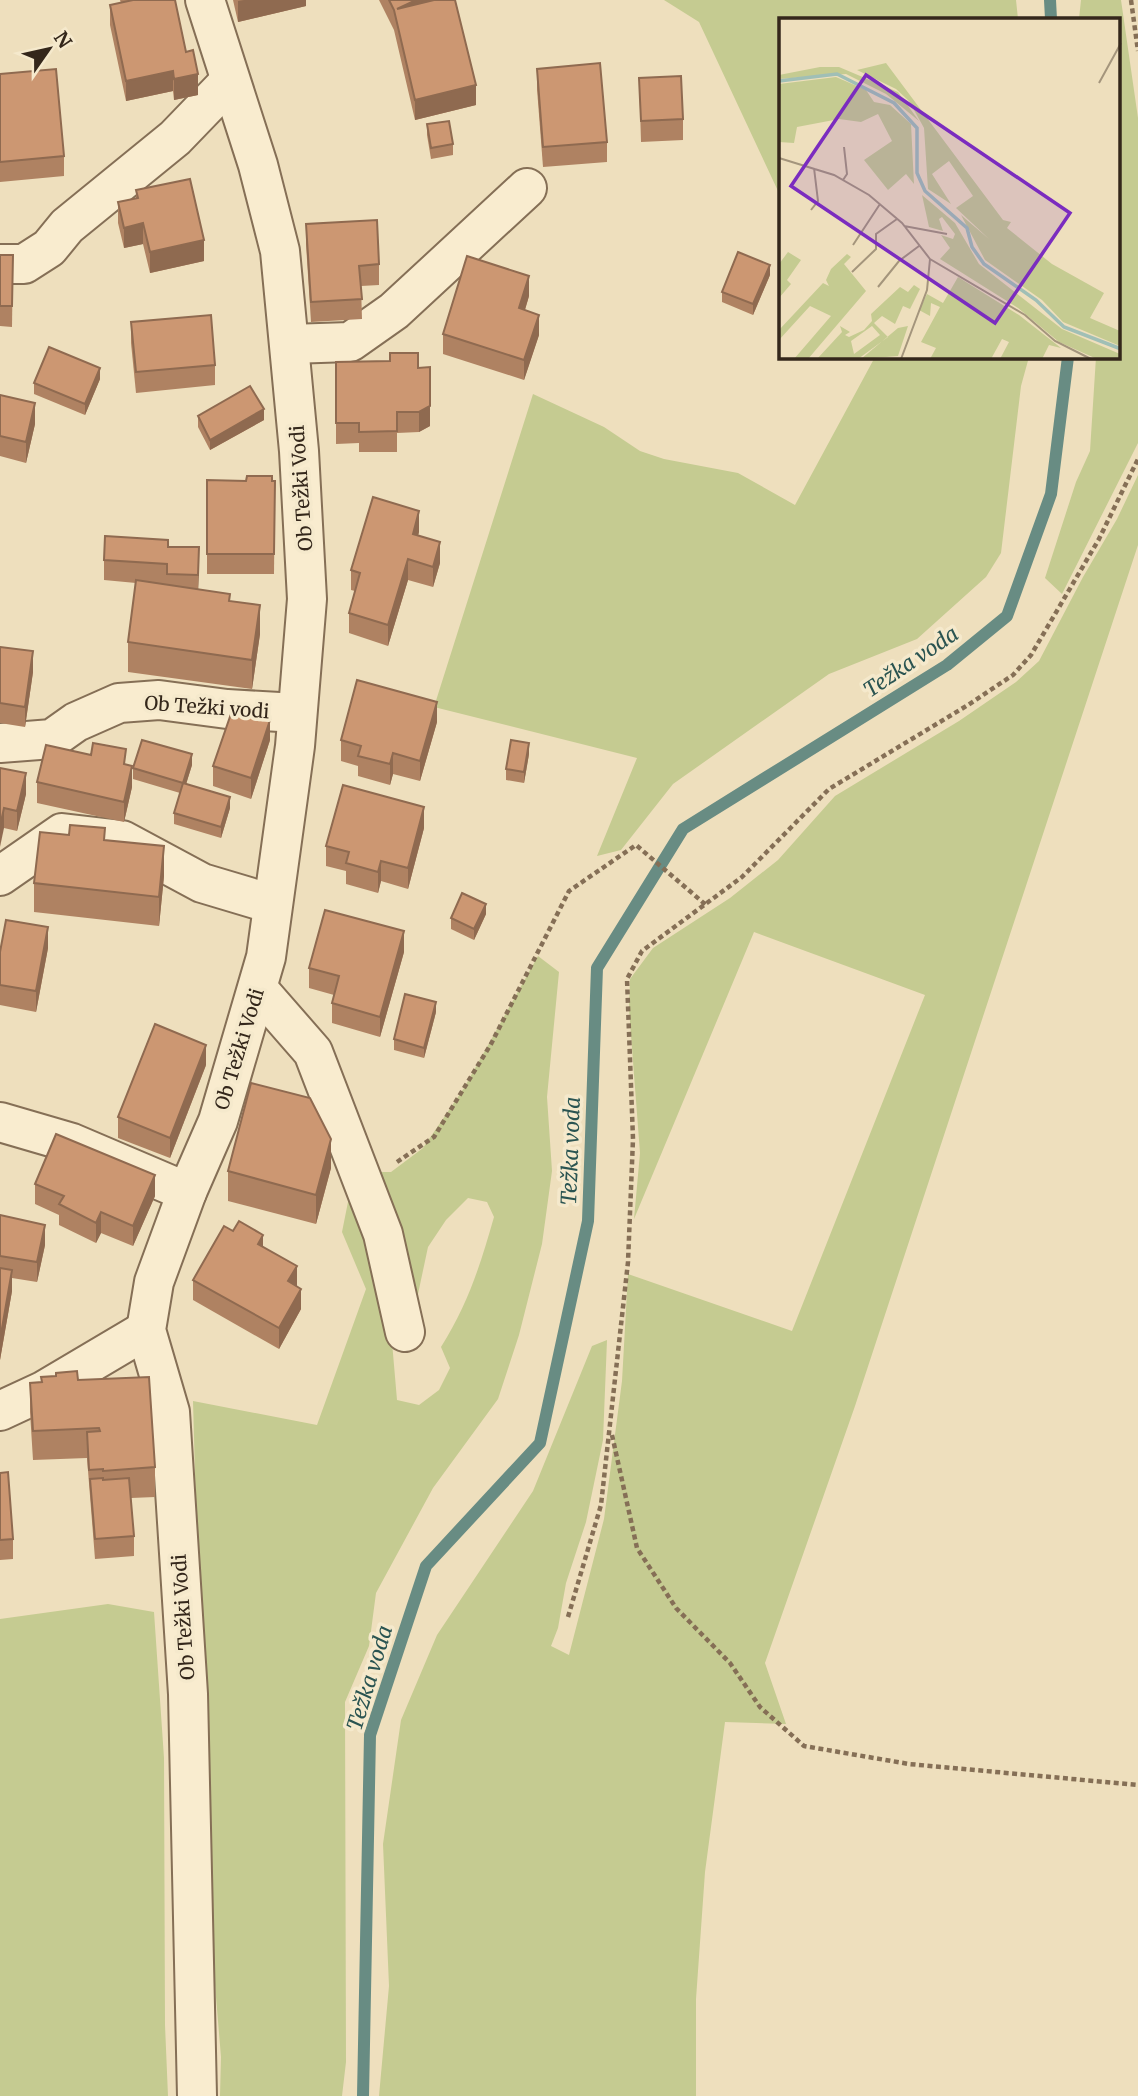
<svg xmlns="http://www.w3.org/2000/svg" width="1138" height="2096" font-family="Merriweather,serif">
<rect width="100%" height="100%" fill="#eedfbd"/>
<g fill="#c5cb91">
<polygon points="664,0 1016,0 1018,19 781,19 781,193 778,191 699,22"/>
<polygon points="1081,0 1121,0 1138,118 1138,443 1062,594 1045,578 1076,482 1090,451 1096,357 1119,357 1119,19 1079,19"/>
<polygon points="875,357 1029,357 1021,386 1001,553 986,577 917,639 829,674 673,784 621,850 597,856 637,758 434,707 533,394 604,427 640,451 664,459 738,473 795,505"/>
<polygon points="1138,475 1138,545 855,1406 765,1663 786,1724 725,1722 705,1872 696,1999 696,2096 379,2096 389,1986 383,1844 401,1720 437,1635 533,1491 592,1346 607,1340 603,1440 586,1522 566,1583 558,1628 551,1646 569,1655 604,1519 622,1381 628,1274 792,1331 925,995 754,932 634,1219 640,1153 629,1009 630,979 653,948 730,898 778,860 835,796 959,721 1016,682 1039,661 1083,577 1117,519"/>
<path d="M538,956l21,16 -12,125 5,74 -10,73 -23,91 -21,64 -65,89 -57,105 -7,53 -24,56 1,360 -4,34h-122l1,-39 -15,-180 -13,-476 124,24 49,-136 -24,-57 12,-60 35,135 8,93 22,5 20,-15 11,-22 -9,-21c27,-43 39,-81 53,-130l-7,-15 -19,-4 -22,22 -18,27 -10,47 -14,-2 -35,-120h22l32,-24 41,-60z"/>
<polygon points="108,1604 154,1612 164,1758 165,2025 168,2096 0,2096 0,1619"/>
</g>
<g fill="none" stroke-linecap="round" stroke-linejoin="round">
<g stroke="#688c83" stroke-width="12">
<polyline points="1050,0 1051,19"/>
<polyline points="363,2096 370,1735 426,1566 540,1443 588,1221 597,968 683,829 947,665 1007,616 1051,494 1068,357"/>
</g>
<g stroke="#856f56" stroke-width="42">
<g id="minor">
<polyline points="0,264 24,264 49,248 67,226 175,138 230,81"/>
<polyline points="290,344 350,342 394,311 527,188"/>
<polyline points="0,743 52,739 76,722 119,703 159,700 227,709 297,713"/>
<polyline points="0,876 62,833 122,840 202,883 272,904"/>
<polyline points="258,989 313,1052 383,1234 405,1332"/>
<polyline points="0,1122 72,1143 187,1192"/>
<polyline points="0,1411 43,1391 146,1330"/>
<polyline points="197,2096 188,1694 170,1412 146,1330 154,1282 187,1192 218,1121 266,957 295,746 307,599 299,451 280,251 258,165 205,0"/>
</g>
</g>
<g stroke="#856f56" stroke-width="4.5" stroke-dasharray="5 3.5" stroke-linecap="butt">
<polyline points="1131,0 1138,51"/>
<polyline points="397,1162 434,1137 491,1044 569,891 636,845 706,905"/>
<polyline points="612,1435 637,1548 676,1608 730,1663 760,1707 804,1746 909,1764 1138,1785"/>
<polyline points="568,1617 601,1505 628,1262 633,1139 627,979 642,951 742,877 829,789 968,705 1013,675 1031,655 1099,539 1138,459"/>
</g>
<use href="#minor" stroke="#f9eccf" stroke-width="38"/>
</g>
<g fill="#af8262">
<polygon points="120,0 175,0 186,52 198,95 174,100 173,91 126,101 110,25 110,5 121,3"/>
<polygon points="233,0 306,0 306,6 238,22"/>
<polygon points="379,0 455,0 476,105 415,120 394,30"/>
<polygon points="537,69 607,142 607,162 543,167 537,89"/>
<polygon points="0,74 64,156 64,176 0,182"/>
<polygon points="639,78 683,119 683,140 641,142"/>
<polygon points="427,124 453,144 453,155 431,159 427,135"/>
<polygon points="136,190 204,261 150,273 143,244 124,248 118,223 118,202 136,198"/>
<polygon points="306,224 379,264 379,285 361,286 362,319 311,322 306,244"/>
<polygon points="0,255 13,255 12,327 0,326"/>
<polygon points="770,275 753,315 722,302 722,292"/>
<polygon points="529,296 525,310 539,335 524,380 443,354 443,334"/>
<polygon points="131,322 215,365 215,385 136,393 131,343"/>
<polygon points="336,362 418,368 430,426 419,432 397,433 397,452 359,452 359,443 336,444"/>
<polygon points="100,379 85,415 34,394 34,383"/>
<polygon points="0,395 35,424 26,463 0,456"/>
<polygon points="198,416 264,420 210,450 198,427"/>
<polygon points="207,480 275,481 274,574 207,574"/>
<polygon points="419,532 418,535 440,563 433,587 408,580 388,646 349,633 349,613 355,591 351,590 351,570"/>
<polygon points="168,547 199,568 198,589 230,601 260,634 252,689 128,672 128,642 136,583 104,580 104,560"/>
<polygon points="0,647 33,672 25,727 0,723"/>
<polygon points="437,722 420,781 393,774 390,785 358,776 358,766 341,761 341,740"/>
<polygon points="270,740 251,799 213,786 213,766"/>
<polygon points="529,754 524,783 506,780 506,769"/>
<polygon points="126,765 132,787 124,822 37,803 37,782"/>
<polygon points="192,765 186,784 230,808 221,838 174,824 174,813 180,793 133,779 133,768"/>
<polygon points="0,768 26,794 17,831 4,828"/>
<polygon points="424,828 408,889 381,881 378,893 346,884 346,871 326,866 326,846"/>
<polygon points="105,840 164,876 159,926 34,912 34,883"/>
<polygon points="486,914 474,940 451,929 451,918"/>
<polygon points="48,948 36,1012 0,1005 0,952"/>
<polygon points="404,952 380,1037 332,1023 332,1003 334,995 309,988 309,968"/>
<polygon points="436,1012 424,1058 394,1050 394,1039"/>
<polygon points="206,1065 170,1158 118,1138 118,1117"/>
<polygon points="331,1168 316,1224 228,1201 228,1171"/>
<polygon points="35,1184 155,1196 133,1246 101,1233 96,1243 59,1225 59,1215 35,1204"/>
<polygon points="0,1215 45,1245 37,1282 12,1278 12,1291 0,1360"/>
<polygon points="263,1247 297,1286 301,1309 279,1349 193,1300 193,1280"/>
<polygon points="41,1377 78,1380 155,1467 155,1497 131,1498 134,1536 134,1556 95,1559 87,1458 33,1460 30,1412 30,1383 41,1382"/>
<polygon points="0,1473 13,1539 13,1559 0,1560"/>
</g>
<g fill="#8f6a50">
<polygon points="244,0 306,0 306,6 238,22 238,1"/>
<polygon points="416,0 439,0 397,9"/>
<polygon points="173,71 173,91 126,101 126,81"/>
<polygon points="198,74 198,95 174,100 174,79"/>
<polygon points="476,85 476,105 415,120 415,100"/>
<polygon points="143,223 143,244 124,248 124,228"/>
<polygon points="204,240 204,261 150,273 150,252"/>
<polygon points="770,265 770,275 753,315 753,304"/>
<polygon points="529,276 529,296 519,329 519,308"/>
<polygon points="539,315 539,335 524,380 524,360"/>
<polygon points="100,368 100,379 85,415 85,404"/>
<polygon points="35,403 35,424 26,463 26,442"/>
<polygon points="430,406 430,426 419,432 419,412"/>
<polygon points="264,409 264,420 210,450 210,440"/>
<polygon points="419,511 419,532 413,554 413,534"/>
<polygon points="440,542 440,563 433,587 433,567"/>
<polygon points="199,547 199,568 198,595 198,575"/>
<polygon points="408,559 408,580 388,646 388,625"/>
<polygon points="260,605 260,634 252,689 252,660"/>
<polygon points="33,651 33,672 25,727 25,707"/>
<polygon points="437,702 437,722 420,781 420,761"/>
<polygon points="270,720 270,740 251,799 251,778"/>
<polygon points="529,743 529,754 524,783 524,772"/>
<polygon points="393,753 393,774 390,785 390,764"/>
<polygon points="192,754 192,765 183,794 183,783"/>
<polygon points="132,766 132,787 124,822 124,802"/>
<polygon points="26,773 26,794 17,831 17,811"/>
<polygon points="230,797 230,808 221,838 221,827"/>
<polygon points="424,807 424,828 408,889 408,868"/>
<polygon points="4,808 4,828 0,847 0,826"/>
<polygon points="164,846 164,876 159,926 159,897"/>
<polygon points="381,861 381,881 378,893 378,872"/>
<polygon points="486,904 486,914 474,940 474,929"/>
<polygon points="48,927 48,948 36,1012 36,991"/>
<polygon points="404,931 404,952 380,1037 380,1017"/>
<polygon points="436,1002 436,1012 424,1058 424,1048"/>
<polygon points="206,1045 206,1065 170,1158 170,1138"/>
<polygon points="331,1139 331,1168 316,1224 316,1195"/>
<polygon points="155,1175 155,1196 133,1246 133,1226"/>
<polygon points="101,1212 101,1233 96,1243 96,1223"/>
<polygon points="45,1225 45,1245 37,1282 37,1262"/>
<polygon points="263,1235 263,1255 258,1244"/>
<polygon points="297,1266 297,1287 288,1281"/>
<polygon points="12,1270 12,1291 0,1360 0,1340"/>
<polygon points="301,1289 301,1309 279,1349 279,1328"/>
</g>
<g fill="#cc9772" stroke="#8f6a50" stroke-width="2">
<polygon points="133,0 175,0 186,52 193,50 198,74 174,79 173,71 126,81 110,5"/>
<polygon points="389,0 416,0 397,9 434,0 455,0 476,85 415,100 394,10"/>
<polygon points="600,63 607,142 543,147 537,69"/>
<polygon points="56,69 64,156 0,162 0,74"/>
<polygon points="681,76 683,119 641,121 639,78"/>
<polygon points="449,121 453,144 431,148 427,124"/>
<polygon points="190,179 204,240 150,252 143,223 124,228 118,202 138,198 136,190"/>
<polygon points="377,220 379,264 359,266 362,299 311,302 306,224"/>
<polygon points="738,252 770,265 753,304 722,292"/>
<polygon points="0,255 13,255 12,306 0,306"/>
<polygon points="467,256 529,276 519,308 539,315 524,360 443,334"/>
<polygon points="211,315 215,365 136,372 131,322"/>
<polygon points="49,347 100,368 85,404 34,383"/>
<polygon points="390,353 418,353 418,368 430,367 430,406 419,412 397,412 397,431 359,432 359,423 336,423 336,362 390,361"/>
<polygon points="250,386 264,409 210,440 198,416"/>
<polygon points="0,395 35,403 26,442 0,436"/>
<polygon points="247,476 272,476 272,481 275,481 274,554 207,554 207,480 246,481"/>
<polygon points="373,497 419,511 413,534 440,542 433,567 408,559 388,625 349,613 360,573 351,570"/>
<polygon points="105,536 168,540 168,547 199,547 198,575 167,574 167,564 104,560"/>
<polygon points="136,580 230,594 229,601 260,605 252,660 128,642"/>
<polygon points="0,647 33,651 25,707 0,703"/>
<polygon points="357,680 437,702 420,761 393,753 390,764 358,756 361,746 341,740"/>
<polygon points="233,708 270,720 251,778 213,766"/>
<polygon points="142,740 192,754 183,783 133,768"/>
<polygon points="511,740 529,743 524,772 506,769"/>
<polygon points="93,743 126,749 124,764 132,766 124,802 37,782 46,745 91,755"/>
<polygon points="0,768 26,773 17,811 4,808 0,826"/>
<polygon points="183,783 230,797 221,827 174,813"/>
<polygon points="343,785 424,807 408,868 381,861 378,872 346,863 349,852 326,846"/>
<polygon points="70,825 105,828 104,840 164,846 159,897 34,883 40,832 69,835"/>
<polygon points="462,893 486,904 474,929 451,918"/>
<polygon points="325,910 404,931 380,1017 332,1003 339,976 309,968"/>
<polygon points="6,920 48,927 36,991 0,985 0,952"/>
<polygon points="405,994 436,1002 424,1048 394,1039"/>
<polygon points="155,1024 206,1045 170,1138 118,1117"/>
<polygon points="251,1083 310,1098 331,1139 316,1195 228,1171"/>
<polygon points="56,1134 155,1175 133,1226 101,1212 96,1223 59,1204 64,1196 35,1184"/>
<polygon points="0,1215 45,1225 37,1262 0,1256"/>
<polygon points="239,1221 263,1235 258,1244 297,1266 288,1281 301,1289 279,1328 193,1280 224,1226 233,1231"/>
<polygon points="0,1268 12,1270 0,1340"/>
<polygon points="77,1371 78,1380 149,1377 155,1467 103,1471 103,1469 89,1470 87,1432 100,1431 99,1428 33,1431 30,1383 42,1382 41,1377 56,1376 56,1373"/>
<polygon points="8,1472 13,1539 0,1540 0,1473"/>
<polygon points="103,1478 103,1480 129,1478 134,1536 95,1539 90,1479"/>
</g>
<g text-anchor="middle" stroke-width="7" stroke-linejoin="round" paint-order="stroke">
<g font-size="19" fill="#34271b" stroke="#f5e9cc">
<text transform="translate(301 488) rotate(-94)" y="7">Ob Težki Vodi</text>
<text transform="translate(207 707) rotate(4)" y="7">Ob Težki vodi</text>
<text transform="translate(239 1049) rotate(-73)" y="7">Ob Težki Vodi</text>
<text transform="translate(183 1617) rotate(-94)" y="7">Ob Težki Vodi</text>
</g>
<g font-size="21" font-style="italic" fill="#2a5451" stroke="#f5e9cc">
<text transform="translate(911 662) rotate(-34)" y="7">Težka voda</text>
<text transform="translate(571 1151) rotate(-88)" y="7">Težka voda</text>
<text transform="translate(370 1678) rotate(-73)" y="7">Težka voda</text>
</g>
</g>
<g transform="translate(779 18)">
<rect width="341" height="341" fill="#eedfbd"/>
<path d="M107,45l117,157 8,2 -4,6 45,36 52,29 -14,25 30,13v15l-57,-24 -21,-22 -57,-40 -24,-45 28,24 -33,-31 17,-12 -24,-35 -17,13 19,30 -23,-15 -4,-61 -15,-27 -13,-12 -39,-19zM41,49h19l59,25 21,29 -33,-27 -40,-20 -67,5v-4zM57,59l30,13 8,12 16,3 21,19 3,60 -8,-10 -18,16 -24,-30 28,-19 -14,-27 -17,8 -22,-3 -42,8 -3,16 -15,-1v-58zM143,177l33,28 24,41 83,65 58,25v5h-23l-38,-17 -41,-34 -78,-49 10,-11 -9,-13 12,4 2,-5 -13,-17 -3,2 4,12 -14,-4zM9,234l13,8 -14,20 4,4 -12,14v-34zM68,236l4,3 -7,7 22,27 -58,68h-14l37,-43 -21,-10 -31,34v-10l44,-47 6,3 -3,-6 5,-11zM179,259l61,38 42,33 -12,-3 -7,14h-42l9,-17 -7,-3 -11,20h-61l6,-11 -15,-6 19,-35 -9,-4 -1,13 -11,-6 8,-16 16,9zM135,267l6,4 -10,20 -7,-3 -8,18 -13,-8 -8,7 14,14 -30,22h-41l25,-27 -2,-6 10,6 -5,3 4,2 15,-7 8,-9 -1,-7 29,-27 8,5zM93,308l8,9 -26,19 -3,-13zM129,308l-10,30 -37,3 37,-31z" fill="#c5cb91" fill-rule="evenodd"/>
<path fill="none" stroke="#a0bfb6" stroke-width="3.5" d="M0,63l58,-7 57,29 23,25v45l8,18 42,37 5,19 12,17 52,36 28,27 57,22"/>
<path fill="none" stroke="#a4957c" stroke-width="2" d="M320,65l22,-40M0,140l55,17 35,20 33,28 28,36 95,56 30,26 36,18M64,162l4,-6 -3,-27M32,192l7,-9 -4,-33M125,208l43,8M74,227l27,-41M73,254l24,-23v-15l21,-15M99,269l21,-26 20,-15M122,341l26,-69 3,-31"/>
<path fill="#7b2cbf" fill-opacity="0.15" stroke="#7b2cbf" stroke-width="3.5" d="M87,57l204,138 -75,110 -204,-137z"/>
<rect width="341" height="341" fill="none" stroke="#34271b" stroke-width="3.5"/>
</g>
<g transform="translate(49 49) rotate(56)" stroke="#f5e9cc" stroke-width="5" paint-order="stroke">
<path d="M0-5L12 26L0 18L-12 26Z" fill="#34271b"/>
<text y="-10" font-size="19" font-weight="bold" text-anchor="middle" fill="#34271b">N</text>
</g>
</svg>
